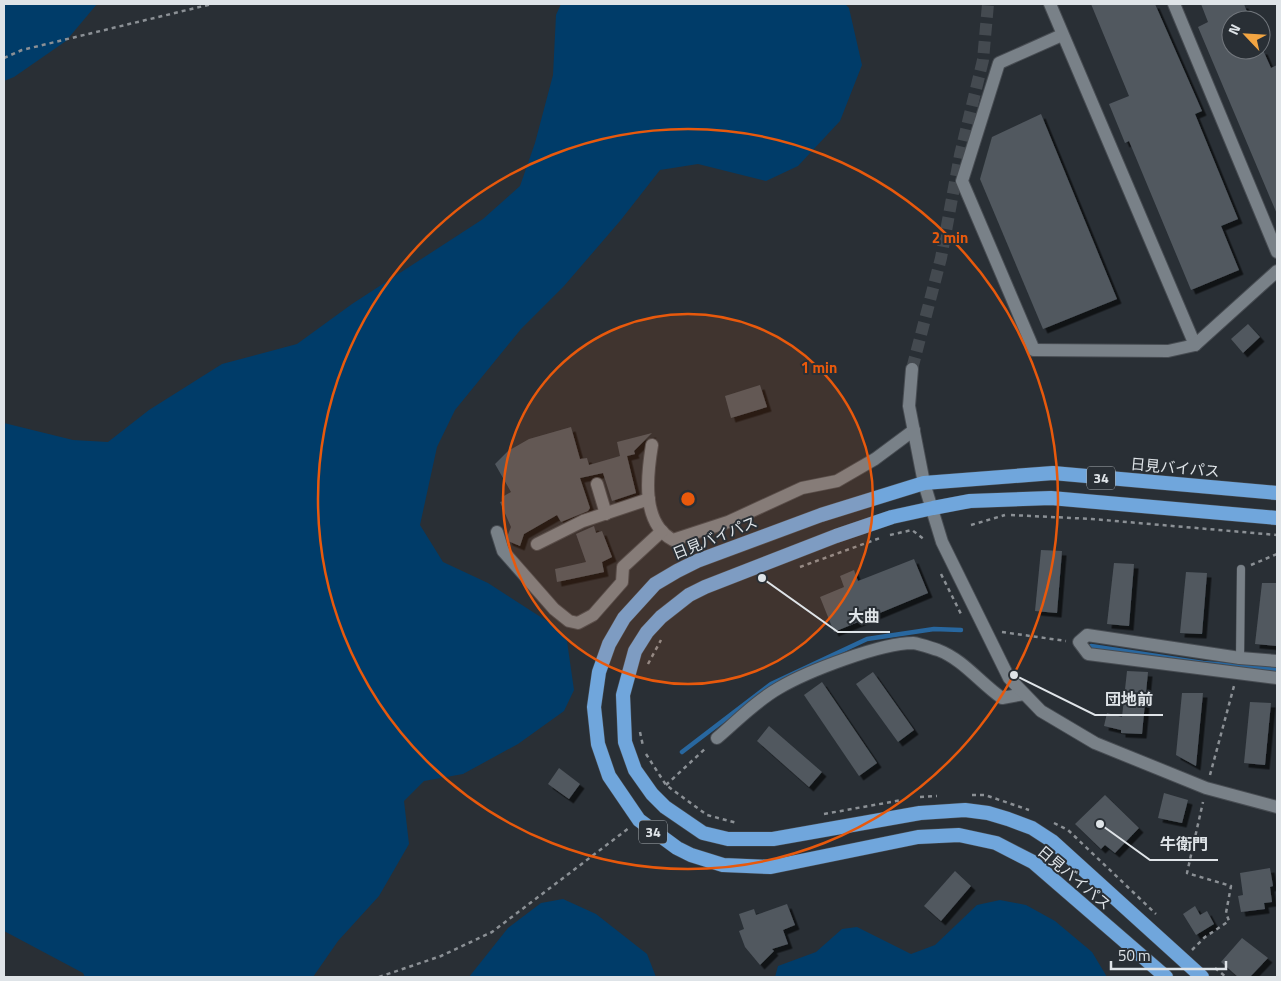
<svg xmlns="http://www.w3.org/2000/svg" width="1281" height="981" font-family="'Titillium Web','Noto Sans JP',sans-serif">
<defs>
<filter id="shadow"><feDropShadow dx="4.5" dy="4.5" stdDeviation="0" flood-color="#0009"/></filter>
</defs>
<rect width="100%" height="100%" fill="#292f35"/>
<g fill="#003c69">
<polygon points="4,4 97,4 66,41 14,77 4,81"/>
<polygon points="561,4 845,4 849,8 862,65 840,121 798,166 766,181 698,164 660,170 620,221 564,286 521,329 455,410 437,447 420,525 443,562 488,583 550,623 567,641 574,690 564,711 518,744 463,774 424,781 404,801 409,844 379,896 338,941 313,977 85,977 83,973 4,931 4,423 73,440 108,442 149,410 222,364 297,344 352,304 483,219 520,186 535,143 553,75 556,15"/>
<polygon points="563,899 596,914 647,954 656,977 469,977 508,928 541,903"/>
<polygon points="1000,900 1026,905 1055,921 1092,952 1107,977 775,977 778,966 816,952 842,929 857,927 911,954 935,945 977,905"/>
</g>
<g fill="none" stroke-linecap="round" stroke-linejoin="round">
<g stroke="#28679f" stroke-width="4.5">
<polyline points="1091,646 1203,663 1277,669"/>
<polyline points="682,752 771,684 867,639 934,629 961,630"/>
</g>
</g>
<g fill="#51585f" filter="url(#shadow)">
<polygon points="1091,4 1155,4 1202,111 1195,114 1238,219 1221,226 1239,270 1191,290 1129,141 1125,143 1109,104 1129,96"/>
<polygon points="1201,4 1244,4 1250,20 1231,20 1231,50 1263,50 1271,68 1277,65 1277,214 1198,27 1208,22"/>
<polygon points="1041,114 1117,299 1043,329 980,179 992,137"/>
<polygon points="1248,324 1260,337 1243,353 1231,339"/>
<polygon points="760,385 767,407 731,418 725,396"/>
<polygon points="571,427 580,459 587,458 589,465 620,456 617,442 652,433 634,451 635,454 627,456 636,493 612,501 603,473 580,478 590,508 588,511 561,522 557,515 524,534 520,546 508,541 507,537 511,527 500,502 503,501 502,497 511,492 495,464 508,451 529,439"/>
<polygon points="594,526 596,533 602,531 612,557 602,562 604,572 557,582 555,569 586,562 576,534"/>
<polygon points="1041,550 1062,551 1057,613 1035,611"/>
<polygon points="914,559 928,593 834,632 820,597 844,587 840,576 854,570 858,581"/>
<polygon points="1114,563 1134,564 1129,626 1107,624"/>
<polygon points="1186,572 1207,573 1202,634 1180,633"/>
<polygon points="1262,583 1277,583 1277,646 1255,644"/>
<polygon points="1127,671 1148,672 1142,734 1121,733 1121,730 1104,726 1107,713 1122,717"/>
<polygon points="873,672 914,730 898,742 856,684"/>
<polygon points="822,682 877,763 859,776 804,695"/>
<polygon points="1182,693 1203,693 1196,766 1176,755"/>
<polygon points="1250,702 1271,703 1265,765 1244,763"/>
<polygon points="769,726 822,772 809,787 757,741"/>
<polygon points="559,768 580,784 569,799 548,784"/>
<polygon points="1164,793 1188,800 1182,823 1158,818"/>
<polygon points="1105,795 1139,828 1115,853 1105,845 1101,849 1075,824"/>
<polygon points="1270,868 1273,886 1270,887 1272,902 1264,903 1265,909 1241,912 1238,896 1243,895 1240,873"/>
<polygon points="955,871 971,886 941,921 924,906"/>
<polygon points="787,904 795,925 783,930 788,944 772,949 774,951 760,965 745,947 739,931 744,929 739,914 754,909 756,915"/>
<polygon points="1195,906 1200,915 1207,911 1214,924 1196,935 1183,914"/>
<polygon points="1242,938 1268,958 1250,977 1238,977 1221,962"/>
</g>
<g fill="none" stroke-linecap="round" stroke-linejoin="round">
<polyline stroke="#444a50" stroke-width="12" stroke-dasharray="12 6" stroke-linecap="butt" points="912,369 941,258 960,155 983,60 988,4"/>
<g stroke="#474c52" stroke-width="9">
<polyline id="service" points="1240,660 1241,569"/>
</g>
<g stroke="#474c52" stroke-width="14">
<g id="minor">
<polyline points="1174,4 1277,252"/>
<polyline points="1034,350 962,181 999,63 1062,35"/>
<path d="M652,445c-5,30 -11,78 21,95l55,-18 74,-34 35,-7 38,-22 39,-29"/>
<polyline points="597,484 606,514"/>
<polyline points="497,532 503,551 554,609 569,621 578,623 593,615 622,582 623,567 662,531"/>
<polyline points="537,544 583,521 649,499"/>
<polyline points="1277,661 1240,658 1087,635 1079,642 1088,654 1277,678"/>
<path d="M717,738c20,-17 39,-37 62,-50 29,-17 102,-45 134,-45 8,1 18,5 25,7 26,10 42,33 64,48l22,-4"/>
</g>
</g>
<g stroke="#474c52" stroke-width="14">
<g id="tertiary">
<polyline points="1050,4 1195,345"/>
<polyline points="1034,350 1168,351 1195,345 1277,271"/>
<polyline points="912,369 909,406 924,483 942,542 1009,678 1041,711 1095,743 1206,788 1277,807"/>
</g>
</g>
<g stroke="#474c52" stroke-width="15">
<g id="trunk">
<polyline points="1166,977 1033,862 996,843 959,835 918,837 771,867 723,865 691,855 677,848 639,820 609,776 598,744 594,707 599,672 609,644 624,618 655,584 677,571 697,561 821,515 924,483 1053,473 1277,493"/>
<polyline points="1202,977 1052,841 1032,828 1008,819 988,813 965,810 920,813 773,839 728,839 703,833 665,807 652,794 635,770 625,742 623,695 635,651 647,632 661,617 689,595 705,587 836,536 892,517 933,508 970,501 1051,498 1277,518"/>
</g>
</g>
<g stroke="#8b9095" stroke-width="2.5" stroke-dasharray="4 4" stroke-linecap="butt">
<polyline points="4,58 22,50 212,4"/>
<polyline points="1011,515 1092,519 1277,535"/>
<polyline points="971,525 1005,515"/>
<polyline points="890,535 912,530 925,540"/>
<polyline points="1251,565 1277,554"/>
<polyline points="800,567 880,538"/>
<polyline points="941,574 962,616"/>
<polyline points="1002,632 1066,641"/>
<polyline points="648,664 661,640"/>
<polyline points="640,732 643,746"/>
<polyline points="646,754 666,785 707,815 737,823"/>
<polyline points="1210,775 1234,686"/>
<polyline points="666,785 707,747"/>
<polyline points="972,795 985,795 1029,810"/>
<polyline points="920,797 937,796"/>
<polyline points="824,814 902,800"/>
<polyline points="1054,823 1068,830 1156,914"/>
<polyline points="1192,950 1205,937 1229,921 1226,913 1231,886 1187,873 1203,802"/>
<polyline points="1215,968 1226,977"/>
<polyline points="379,977 441,956 492,932 629,828"/>
</g>
<use href="#service" stroke="#798188" stroke-width="8"/>
<use href="#minor" stroke="#798188" stroke-width="12"/>
<use href="#tertiary" stroke="#798188" stroke-width="12"/>
<use href="#trunk" stroke="#70a6dc" stroke-width="14"/>
</g>
<circle cx="688" cy="499" r="185" fill="#e8590c" fill-opacity=".12"/>
<g fill="none" stroke="#e8590c" stroke-width="2.5">
<circle cx="688" cy="499" r="185"/>
<circle cx="688" cy="499" r="370"/>
</g>
<g text-anchor="middle" stroke-width="4" stroke-linejoin="round" paint-order="stroke">
<g fill="#292f35" stroke="#a8aeb2" stroke-width="1">
<rect x="1087" y="466.5" width="28" height="23" rx="4"/>
<rect x="639" y="820.5" width="28" height="23" rx="4"/>
</g>
<g font-size="14" font-weight="bold" fill="#dfe4e8">
<text x="1101" y="483">34</text>
<text x="653" y="837">34</text>
</g>
<g font-size="15" fill="#dfe4e8" stroke="#292f35">
<text transform="translate(1175 468) rotate(5)" y="5">日見バイパス</text>
<text transform="translate(715 538) rotate(-22)" y="5">日見バイパス</text>
<text transform="translate(1074 878) rotate(40)" y="5">日見バイパス</text>
</g>
</g>
<circle cx="688" cy="499" r="8" fill="#e8590c" stroke="#292f35" stroke-width="2.5"/>
<g font-size="15" text-anchor="middle" font-weight="bold" fill="#e8590c" stroke="#292f35" stroke-width="4" stroke-linejoin="round" paint-order="stroke">
<text x="950" y="243">2 min</text>
<text x="819" y="373">1 min</text>
</g>
<path fill="none" stroke="#dfe4e8" stroke-width="2" d="M762 578L838 632H890M1014 675L1095 715H1163M1100 824L1150 860H1218"/>
<g fill="#dfe4e8" stroke="#292f35" stroke-width="2">
<circle cx="762" cy="578" r="5"/>
<circle cx="1014" cy="675" r="5"/>
<circle cx="1100" cy="824" r="5"/>
</g>
<g font-size="16" text-anchor="middle" font-weight="bold" fill="#dfe4e8" stroke="#292f35" stroke-width="4" stroke-linejoin="round" paint-order="stroke">
<text x="864" y="622">大曲</text>
<text x="1129" y="705">団地前</text>
<text x="1184" y="850">牛衛門</text>
</g>
<rect width="1281" height="981" fill="none" stroke="#dfe4e8" stroke-width="10"/>
<g transform="translate(1246 35) rotate(295)"><circle r="24" fill="#292f35" stroke="#72777d"/>
<path d="M0-4L9 19L0 12L-9 19Z" fill="#f2a542"/>
<text y="-8" font-size="14" font-weight="bold" text-anchor="middle" fill="#dfe4e8">N</text>
</g>
<path d="M1111 961v8h115v-8" fill="none" stroke="#dfe4e8" stroke-width="2.5"/>
<text x="1118" y="961" font-size="15" fill="#dfe4e8" stroke="#292f35" stroke-width="4" paint-order="stroke">50 m</text>
</svg>
